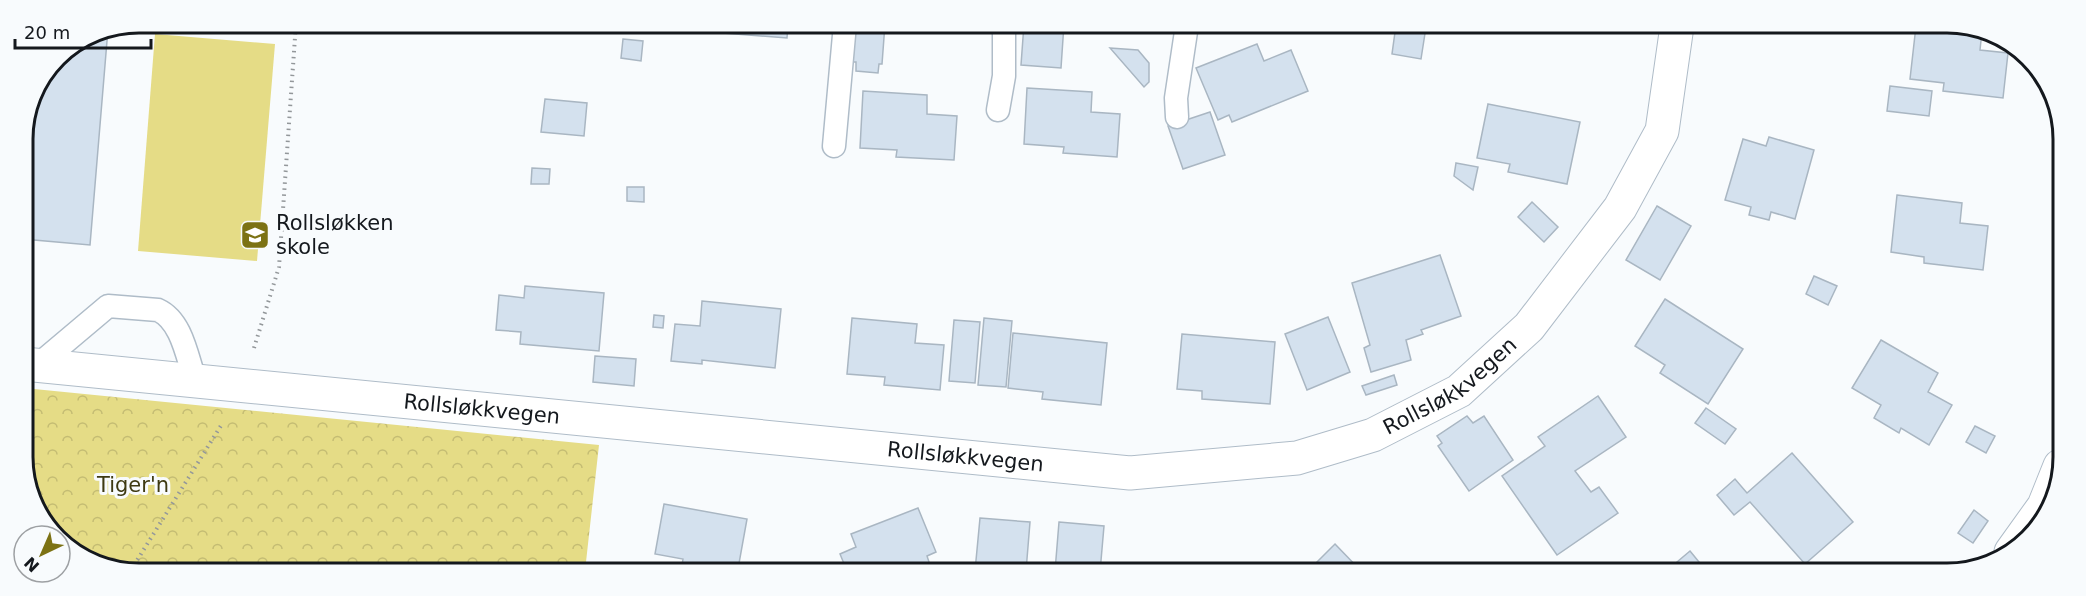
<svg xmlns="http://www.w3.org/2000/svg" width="2086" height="596" font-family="'DejaVu Sans',sans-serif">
<defs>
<pattern id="park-crowns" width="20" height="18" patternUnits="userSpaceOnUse" patternTransform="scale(1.5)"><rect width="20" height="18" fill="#e5dc86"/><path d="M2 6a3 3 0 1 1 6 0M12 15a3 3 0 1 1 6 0" fill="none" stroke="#c4bc73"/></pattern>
</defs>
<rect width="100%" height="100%" fill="#f8fbfd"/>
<polygon fill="#e5dc86" points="155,34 275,44 257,261 138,251"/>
<polygon fill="url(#park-crowns)" points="24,388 599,445 585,571 109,570 60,541 60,536 55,536 25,479"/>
<g fill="#d4e1ee" stroke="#a9b6c2" stroke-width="1.5">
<polygon points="672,24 788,24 787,38 672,29"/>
<polygon points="855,24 885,24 882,64 879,64 878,73 856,71 856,62 853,62"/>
<polygon points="1024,24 1064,24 1061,68 1021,65"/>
<polygon points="1396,25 1426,27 1421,59 1392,54"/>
<polygon points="1916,26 1945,26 1982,31 1980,50 2008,53 2003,98 1943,91 1944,83 1910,79"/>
<polygon points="108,29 90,245 23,239 23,132 32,94 57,56 95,31"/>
<polygon points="623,39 643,41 641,61 621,58"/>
<polygon points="1257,44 1264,61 1291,50 1308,91 1232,122 1229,115 1218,120 1196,68"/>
<polygon points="1110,48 1138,50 1149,63 1149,82 1144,87"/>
<polygon points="1890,86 1932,91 1929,116 1887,111"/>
<polygon points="1027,88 1092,92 1091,112 1120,114 1117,157 1063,153 1064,147 1024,144"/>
<polygon points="863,91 927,95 927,114 957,116 954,160 896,157 897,150 860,148"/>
<polygon points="545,99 587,103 584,136 541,132"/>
<polygon points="1488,104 1580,122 1567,184 1508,172 1510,164 1477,158"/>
<polygon points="1210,112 1225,155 1183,169 1168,126"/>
<polygon points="1769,137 1814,150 1795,219 1771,212 1769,220 1749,215 1751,207 1725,200 1743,139 1766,146"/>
<polygon points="1456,163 1478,167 1473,190 1454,176"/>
<polygon points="532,168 550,169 549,184 531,184"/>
<polygon points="627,187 644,187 644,202 627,201"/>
<polygon points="1897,195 1962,203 1960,223 1988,226 1983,270 1924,263 1924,257 1891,252"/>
<polygon points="1532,202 1558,227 1544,242 1518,217"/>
<polygon points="1657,206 1691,226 1660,280 1626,260"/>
<polygon points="1440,255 1461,316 1421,330 1423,334 1406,340 1411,360 1371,372 1364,348 1370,345 1352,283"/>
<polygon points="1814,276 1837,286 1828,305 1806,294"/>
<polygon points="525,286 604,293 599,351 520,344 521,332 496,330 499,295 524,298"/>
<polygon points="1665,299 1743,349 1708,404 1660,373 1665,365 1635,346"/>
<polygon points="702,301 781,309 775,368 702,360 702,364 671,361 675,324 700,326"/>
<polygon points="654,315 664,316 663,328 653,327"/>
<polygon points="1328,317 1350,372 1307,390 1285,334"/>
<polygon points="852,318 917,324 915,343 944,345 940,390 884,385 885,377 847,374"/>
<polygon points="984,318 1012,321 1006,387 978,385"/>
<polygon points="954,320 980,322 975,383 949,381"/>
<polygon points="1013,333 1107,343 1101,405 1042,399 1043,392 1008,388"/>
<polygon points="1182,334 1275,342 1270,404 1202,399 1202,391 1177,389"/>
<polygon points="1881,340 1938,373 1928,392 1952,405 1929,445 1901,428 1899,433 1874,418 1881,405 1852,388"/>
<polygon points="595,356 636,359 634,386 593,382"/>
<polygon points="1394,375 1397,385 1366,395 1362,386"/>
<polygon points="1598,396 1626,437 1575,471 1591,492 1599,487 1618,513 1557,555 1502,476 1545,446 1538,437"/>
<polygon points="1706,408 1736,429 1725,444 1695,423"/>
<polygon points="1467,416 1473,423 1484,416 1513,460 1469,491 1438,446 1442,443 1437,436"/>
<polygon points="1975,426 1995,436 1986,453 1966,442"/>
<polygon points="1792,453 1853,522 1805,564 1750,502 1734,515 1717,495 1735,479 1747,493"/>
<polygon points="664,504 747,519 738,569 709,564 707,571 681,571 683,559 655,554"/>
<polygon points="918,508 936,552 927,556 932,571 847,571 840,554 856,547 851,534"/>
<polygon points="1974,510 1988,521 1973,543 1958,533"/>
<polygon points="980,518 1030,522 1026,571 975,571"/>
<polygon points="1059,522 1104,526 1100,572 1055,571"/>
<polygon points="1335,544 1362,572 1307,572"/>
<polygon points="1690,551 1708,573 1664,573"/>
</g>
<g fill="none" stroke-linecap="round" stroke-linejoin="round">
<g stroke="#afbcc8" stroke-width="25">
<g id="service">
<polyline points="998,110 1004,76 1004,24"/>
<polyline points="1177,117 1176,98 1187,25"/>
<polyline points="834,146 845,24"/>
<path d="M38,365l70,-59 50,4c24,11 29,47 37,70"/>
</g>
</g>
<g stroke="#afbcc8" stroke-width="35">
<g id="minor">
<path id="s1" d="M24,364l1106,109 167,-15 76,-23 86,-44 70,-64 91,-119 42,-77 15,-105"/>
<polyline points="2011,552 2044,506 2060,466"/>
</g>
</g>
<g stroke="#93979a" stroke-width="4" stroke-dasharray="1.5 4.5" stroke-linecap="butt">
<polyline points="254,348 279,267 296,23"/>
<polyline points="131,570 222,424"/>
</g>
<use href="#service" stroke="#fff" stroke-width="22"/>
<use href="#minor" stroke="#fff" stroke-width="33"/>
</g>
<defs>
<g id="school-square" transform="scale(1.5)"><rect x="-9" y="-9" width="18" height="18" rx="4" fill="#7c7214" stroke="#f8fbfd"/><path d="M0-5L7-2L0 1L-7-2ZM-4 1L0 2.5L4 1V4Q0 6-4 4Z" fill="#fff"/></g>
</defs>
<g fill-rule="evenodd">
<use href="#school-square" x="255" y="235"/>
</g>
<g text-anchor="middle" stroke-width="6" stroke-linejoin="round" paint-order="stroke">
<g font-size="21" fill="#14181d" stroke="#f8fbfd" text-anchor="start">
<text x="276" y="230">Rollsløkken<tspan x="276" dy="24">skole</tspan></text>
</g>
<g font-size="21" fill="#14181d" stroke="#f8fbfd">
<text dy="7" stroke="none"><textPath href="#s1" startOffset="1450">Rollsløkkvegen</textPath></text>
<text dy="7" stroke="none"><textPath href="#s1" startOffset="460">Rollsløkkvegen</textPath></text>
<text dy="7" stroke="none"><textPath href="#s1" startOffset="946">Rollsløkkvegen</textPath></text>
</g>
<g font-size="21" fill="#3e3a12" stroke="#f8fbfd">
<text x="133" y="492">Tiger'n</text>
</g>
</g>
<path d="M0 0H2086V596H0ZM139 33H1947A106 106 0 0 1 2053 139V457A106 106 0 0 1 1947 563H139A106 106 0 0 1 33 457V139A106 106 0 0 1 139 33Z" fill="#f8fbfd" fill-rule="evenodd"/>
<path fill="none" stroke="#14181d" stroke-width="3" d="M139 33H1947A106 106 0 0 1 2053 139V457A106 106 0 0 1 1947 563H139A106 106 0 0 1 33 457V139A106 106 0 0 1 139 33Z"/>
<g transform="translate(42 554) rotate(224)"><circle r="28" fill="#f8fbfd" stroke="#9da0a3" stroke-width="1.5"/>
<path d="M0-4.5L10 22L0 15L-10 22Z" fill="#7c7214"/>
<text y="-9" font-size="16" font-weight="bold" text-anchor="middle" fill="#14181d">N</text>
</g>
<path d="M15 39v9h136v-9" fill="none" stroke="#14181d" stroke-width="3"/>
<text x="24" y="39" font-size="18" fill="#14181d" stroke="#f8fbfd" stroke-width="4.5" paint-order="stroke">20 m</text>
</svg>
